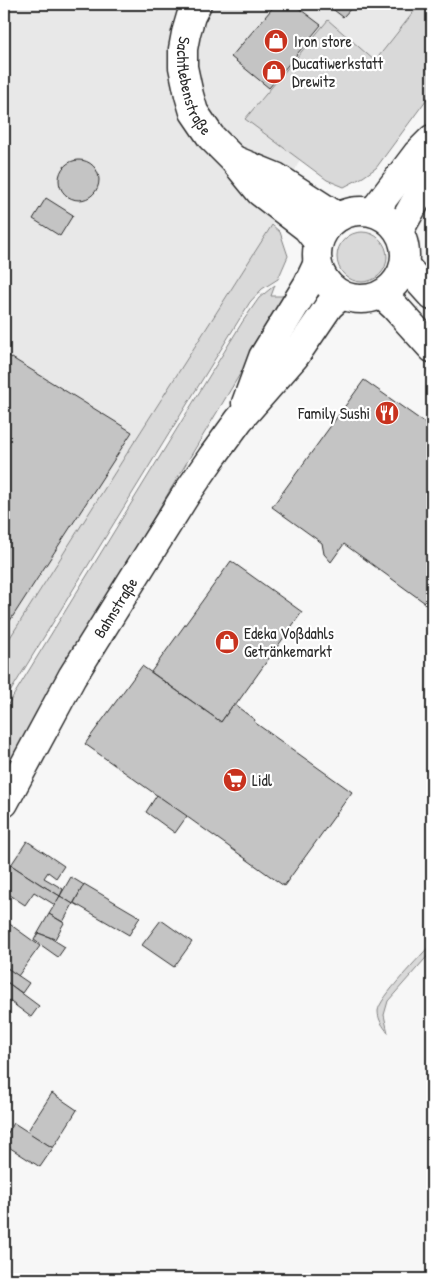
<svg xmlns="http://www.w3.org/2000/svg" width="436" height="1283" font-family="'Patrick Hand',sans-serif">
<rect width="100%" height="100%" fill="#f7f7f7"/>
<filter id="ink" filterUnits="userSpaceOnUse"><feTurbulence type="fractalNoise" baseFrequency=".02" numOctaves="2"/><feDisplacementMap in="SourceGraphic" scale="10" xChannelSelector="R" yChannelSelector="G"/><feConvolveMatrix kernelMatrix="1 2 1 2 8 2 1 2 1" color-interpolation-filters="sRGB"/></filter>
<g filter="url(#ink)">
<polygon fill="#e8e8e8" points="4,4 420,4 375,61 328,20 245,119 300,159 272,225 4,647"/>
<g fill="#d9d9d9" stroke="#828282">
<polygon points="420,4 432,4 432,92 376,168 363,177 344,187 327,180 245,119 328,20 375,61"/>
<polygon points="272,225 280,232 288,256 278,279 262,289 250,302 4,702 4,647"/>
<circle cx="362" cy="257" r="25"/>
<polygon points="275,285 271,296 287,296 125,565 4,772 4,711 243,321 259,298"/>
<path d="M432,943v8l-44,50 -4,14 4,18c-5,-7 -10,-13 -10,-22 1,-13 43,-55 54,-68z"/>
</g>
<g fill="#c4c4c4" stroke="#2b2b2b">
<polygon points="276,4 293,4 321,25 269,88 231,57"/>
<polygon points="326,4 355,4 343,17"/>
<circle cx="79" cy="180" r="20"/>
<polygon points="46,198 73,215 60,236 33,219"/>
<polygon points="4,353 132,432 4,630"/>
<polygon points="364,380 432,428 432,608 344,544 331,562 324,554 322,543 272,507"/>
<polygon points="231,561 302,612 235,706 233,705 221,722 151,672"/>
<polygon points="142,666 221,722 233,705 235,705 255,720 254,722 352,792 284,886 85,744"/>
<polygon points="157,795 187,816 175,833 146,812"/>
<polygon points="27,841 64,866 56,878 48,872 44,878 63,889 60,896 40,884 11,865"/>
<polygon points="11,865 40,884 60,896 55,905 34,892 25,905 4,891 4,875"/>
<polygon points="71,877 84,885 73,904 60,896"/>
<polygon points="84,884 140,917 129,935 74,903"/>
<polygon points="60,896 73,904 63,922 49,914"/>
<polygon points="49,914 64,923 55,939 38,933"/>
<polygon points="4,920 40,946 18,976 4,966"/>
<polygon points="161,920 192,942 174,967 142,945"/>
<polygon points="38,933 49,937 65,947 58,957 34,940"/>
<polygon points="7,968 29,983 22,993 4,980 4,974"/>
<polygon points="4,980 39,1006 31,1017 4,997"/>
<polygon points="52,1093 77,1110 53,1148 27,1132"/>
<polygon points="14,1123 53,1148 40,1167 4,1144 4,1139"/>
</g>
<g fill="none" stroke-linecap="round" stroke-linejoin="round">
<g stroke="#2b2b2b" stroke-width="31">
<g id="minor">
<polyline points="405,266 432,296"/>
<polyline points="382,295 395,307 432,348"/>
</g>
</g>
<g stroke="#2b2b2b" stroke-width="31">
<g id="tertiary">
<path id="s1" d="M197,4l-6,12 -5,17 -3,16v18l6,28 5,17 17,25 22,22 27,33 47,36 11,14"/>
<polyline points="237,161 276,177 338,217"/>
<circle cx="361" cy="255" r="44"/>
<polyline points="373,212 417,154 432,139"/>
<polyline points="399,231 432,172"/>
<polyline points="246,403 263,357 308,284 317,265"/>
<path id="s2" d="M4,803l68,-126 71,-114 42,-67 27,-39 27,-37 56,-64 34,-50 12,-11"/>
</g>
</g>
<use href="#minor" stroke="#fff" stroke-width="28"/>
<use href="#tertiary" stroke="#fff" stroke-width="28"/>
</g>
</g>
<defs>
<g id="shop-disc" transform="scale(1.25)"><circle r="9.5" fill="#c8321e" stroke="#fff"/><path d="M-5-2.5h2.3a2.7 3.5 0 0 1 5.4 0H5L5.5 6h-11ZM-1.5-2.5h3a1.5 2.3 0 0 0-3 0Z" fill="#fff"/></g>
<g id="restaurant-disc" transform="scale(1.25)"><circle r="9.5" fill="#c8321e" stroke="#fff"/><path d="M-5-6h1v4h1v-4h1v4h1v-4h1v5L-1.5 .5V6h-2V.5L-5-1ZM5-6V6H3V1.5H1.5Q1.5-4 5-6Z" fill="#fff"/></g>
<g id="supermarket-disc" transform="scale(1.25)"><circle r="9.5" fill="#c8321e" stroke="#fff"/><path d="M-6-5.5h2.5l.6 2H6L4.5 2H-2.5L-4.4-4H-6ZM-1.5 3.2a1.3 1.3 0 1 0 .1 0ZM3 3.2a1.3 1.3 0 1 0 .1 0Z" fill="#fff"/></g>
</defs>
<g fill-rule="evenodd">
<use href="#shop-disc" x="276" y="41"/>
<use href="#shop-disc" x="274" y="72"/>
<use href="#restaurant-disc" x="387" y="413"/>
<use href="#shop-disc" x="227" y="642"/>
<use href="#supermarket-disc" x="235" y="780"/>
</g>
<g text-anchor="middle" stroke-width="4.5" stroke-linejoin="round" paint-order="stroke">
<g font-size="16" fill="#2b2b2b" stroke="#fff" text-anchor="start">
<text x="294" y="47">Iron store</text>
<text x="292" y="69">Ducatiwerkstatt<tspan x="292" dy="18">Drewitz</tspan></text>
<text x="370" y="419" text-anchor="end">Family Sushi</text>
<text x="244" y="639">Edeka Voßdahls<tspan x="244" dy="18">Getränkemarkt</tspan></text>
<text x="252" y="786">Lidl</text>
</g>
<g font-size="16" fill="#2b2b2b" stroke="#fff">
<text dy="6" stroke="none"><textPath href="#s1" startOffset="86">Sachtlebenstraße</textPath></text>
<text dy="6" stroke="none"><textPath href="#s2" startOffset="225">Bahnstraße</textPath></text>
</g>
</g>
<rect width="436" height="1283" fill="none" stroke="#fff" stroke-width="20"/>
<rect x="10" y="10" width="416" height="1263" fill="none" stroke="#2b2b2b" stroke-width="2" filter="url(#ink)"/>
</svg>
